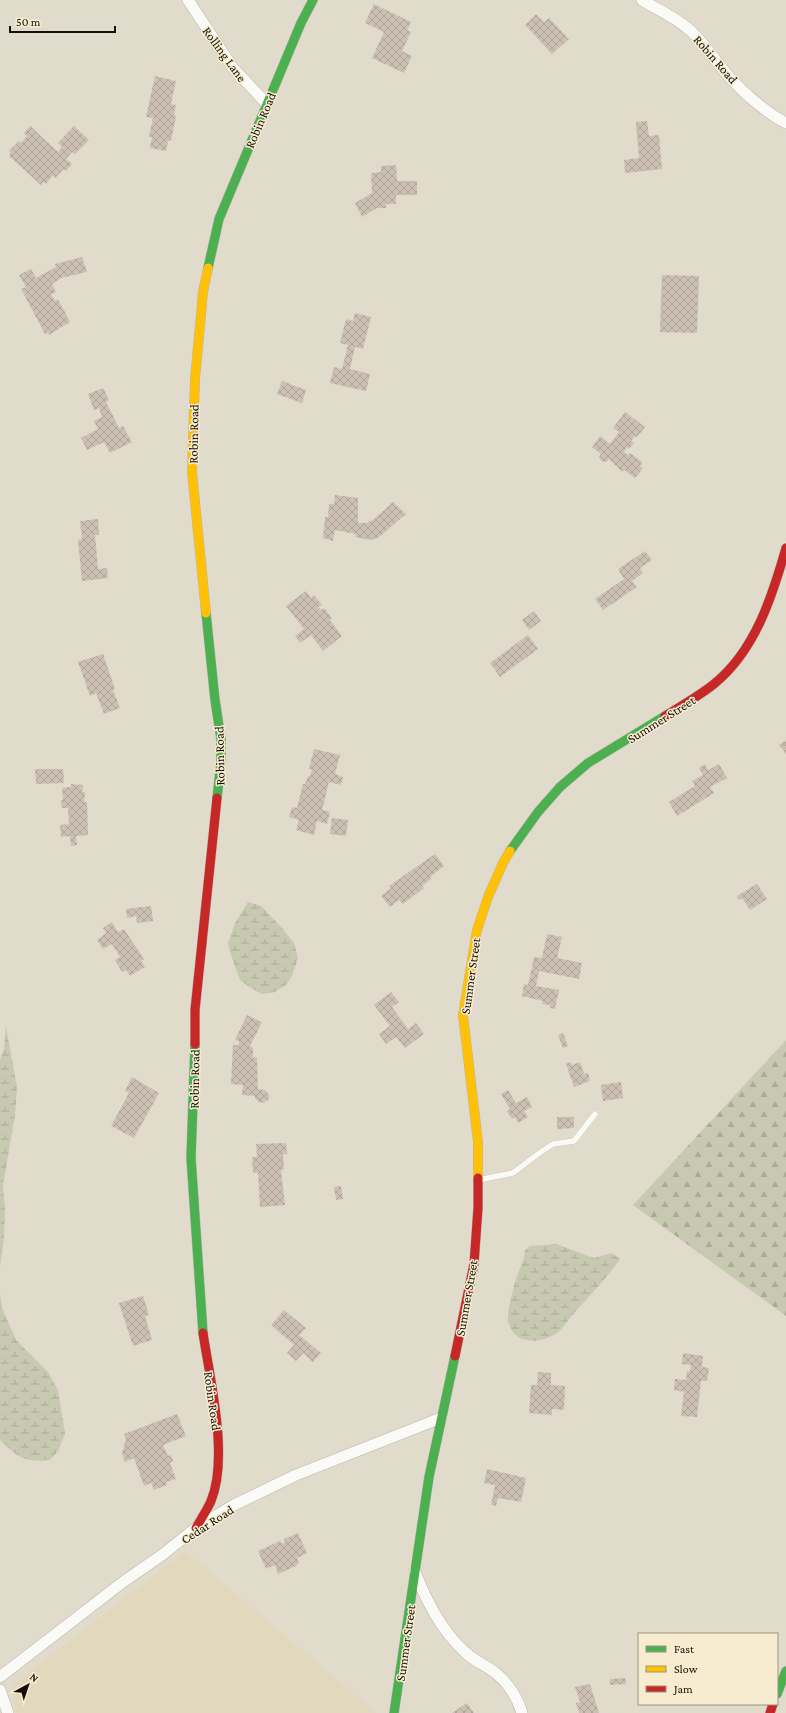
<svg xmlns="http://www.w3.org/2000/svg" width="786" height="1713" font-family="'Crimson Pro',serif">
<defs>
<pattern id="forest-firs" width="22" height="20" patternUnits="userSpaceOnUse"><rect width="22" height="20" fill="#c8c9b1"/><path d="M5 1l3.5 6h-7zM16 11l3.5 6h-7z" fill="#abab97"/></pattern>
<pattern id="wetland-marsh" width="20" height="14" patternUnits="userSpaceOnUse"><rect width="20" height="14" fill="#c8c9b1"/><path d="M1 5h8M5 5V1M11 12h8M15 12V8" fill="none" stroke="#abab97"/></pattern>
<pattern id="building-cross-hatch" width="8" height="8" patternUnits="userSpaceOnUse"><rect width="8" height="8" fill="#ccc0b3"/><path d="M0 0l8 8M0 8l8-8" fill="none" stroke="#aea498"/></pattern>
</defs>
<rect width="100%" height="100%" fill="#e1dbcc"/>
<polygon fill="#e2d8be" points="185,1551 377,1713 16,1713 13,1685"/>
<polygon fill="url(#forest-firs)" points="786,1040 786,1316 633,1205"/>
<g fill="url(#wetland-marsh)">
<polygon points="248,902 261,906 282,928 294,943 298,958 292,976 287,984 275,992 262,994 251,988 240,980 234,964 228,944 235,923"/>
<polygon points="6,1026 17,1087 15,1115 3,1185 5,1210 4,1237 0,1268 0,1060 4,1049"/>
<path d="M556,1244l38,14 18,-5 8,6c-15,22 -34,40 -51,60 -4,5 -7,11 -12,14 -11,7 -22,10 -35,6 -8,-3 -14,-13 -14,-21 0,-10 5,-29 8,-39 3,-10 9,-18 9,-29l5,-4z"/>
<path d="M0,1293l2,15 14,32 32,32 10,18 7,44 -7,17 -8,9c-27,2 -31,-2 -50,-20z"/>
</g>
<g fill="url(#building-cross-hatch)">
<polygon points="374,4 411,22 407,30 411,32 402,51 412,56 404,73 372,58 384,32 365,23"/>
<polygon points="536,14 544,22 549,18 569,39 552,54 525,25"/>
<polygon points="155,76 176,81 171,104 176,105 174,115 176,116 171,141 168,141 166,151 150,148 152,137 149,137 153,118 146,117"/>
<polygon points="647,121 649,136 659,135 662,169 625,173 624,160 639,158 636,122"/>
<polygon points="30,126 58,152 62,147 58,143 74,126 89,140 75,154 72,152 66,159 72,164 66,171 64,169 55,178 53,175 46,184 43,182 41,185 9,156 11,153 9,151 19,141 21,143 27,136 24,133"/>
<polygon points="396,165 397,181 417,181 417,195 396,195 396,204 386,204 386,208 377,208 362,217 355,203 372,193 371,173 381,172 381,166"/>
<polygon points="82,257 87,272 61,278 52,284 56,292 51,294 55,301 58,299 70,322 49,335 48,333 45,334 21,289 26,287 19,275 31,269 36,278 56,267 55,264"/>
<polygon points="662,275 699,276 697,333 660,332"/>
<polygon points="355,313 371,317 363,349 355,347 350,369 370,374 366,391 330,383 334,367 342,369 348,345 340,343 346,319 353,321"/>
<polygon points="282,381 306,390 302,403 277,394"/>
<polygon points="103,388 109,400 106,402 119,428 123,426 132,442 110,453 104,442 87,450 81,438 98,429 94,421 102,417 99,408 94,410 88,394"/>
<polygon points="625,412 645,427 637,437 635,436 631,441 634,443 629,449 627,447 624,452 628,455 630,453 642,462 640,466 643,468 635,478 624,470 622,472 609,459 606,462 601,461 599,457 601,454 592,447 600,436 610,444 619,432 613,428"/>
<polygon points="335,495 358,498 358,523 366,523 373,520 393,502 406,514 378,538 370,540 355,537 356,534 335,530 333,541 323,538 325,517 328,517 329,504 334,504"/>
<polygon points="98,519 99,535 95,535 98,569 107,568 108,578 82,581 78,540 82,539 80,521"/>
<polygon points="645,551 652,560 640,568 643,573 632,581 637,587 603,610 595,599 624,579 618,569"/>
<polygon points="306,591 311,598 314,595 322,605 318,607 321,610 324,608 332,618 330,620 342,636 323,651 311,635 300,643 295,636 304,629 286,606"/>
<polygon points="534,611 541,621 529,630 522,620"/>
<polygon points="528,635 538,649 500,677 490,663"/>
<polygon points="103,654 115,689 113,690 120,708 104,714 96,693 90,696 78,662"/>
<polygon points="786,740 786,754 779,745"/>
<polygon points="314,749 340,755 335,774 343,777 341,785 329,782 322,810 330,812 327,824 317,821 314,835 296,830 299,820 289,817 292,807 297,808 303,784 305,784 308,776 310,776 312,770 309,769"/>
<polygon points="705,764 708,770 719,764 727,778 710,787 714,793 677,816 669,802 695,786 692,781 703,775 699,768"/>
<polygon points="35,769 63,769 64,783 36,784"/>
<polygon points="71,784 83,785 82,792 85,792 84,802 87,802 88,835 76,836 77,845 71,846 70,836 61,837 60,825 69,824 68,808 62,808 61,800 63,800 62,788 71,787"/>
<polygon points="332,818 348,820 346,836 330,834"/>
<polygon points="435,854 444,866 430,877 431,879 422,886 424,888 403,904 399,900 390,907 381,896 391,888 389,886"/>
<polygon points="757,884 767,899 750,910 742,898 739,900 737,896"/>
<polygon points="151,906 153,921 137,923 136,916 127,918 126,909"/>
<polygon points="112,922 118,932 124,929 144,959 141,961 145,967 130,976 126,970 122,972 115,960 120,957 112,944 103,949 97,940 106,933 103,928"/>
<polygon points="547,934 562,937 557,958 582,963 579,979 539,971 536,986 559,990 555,1009 550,1008 550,1005 542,1004 543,1001 522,996 524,984 528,985 534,957 542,958"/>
<polygon points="391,992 399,1002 392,1007 408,1029 416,1023 424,1034 405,1048 396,1037 386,1044 379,1034 390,1026 374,1005"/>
<polygon points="247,1015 262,1022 250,1046 253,1048 253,1058 257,1057 258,1089 265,1090 269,1094 269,1099 264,1103 259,1102 255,1098 255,1096 242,1095 243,1085 231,1084 233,1045 239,1045 239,1041 235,1040"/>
<polygon points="563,1033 568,1046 563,1048 558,1035"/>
<polygon points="571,1062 572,1065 580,1062 584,1074 588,1073 590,1081 574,1087 566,1064"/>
<polygon points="132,1077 159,1093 134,1138 111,1126 129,1093 125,1091"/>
<polygon points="621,1082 623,1098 603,1101 601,1085"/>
<polygon points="508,1090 516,1103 527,1097 532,1107 524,1111 528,1117 518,1123 515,1117 512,1119 507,1111 510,1109 501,1094"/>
<polygon points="557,1117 574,1117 574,1128 557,1129"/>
<polygon points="286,1143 287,1154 283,1154 284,1169 281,1170 285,1205 260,1207 258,1173 253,1173 252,1157 257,1157 256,1144"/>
<polygon points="341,1186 343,1199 336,1200 334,1187"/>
<polygon points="143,1296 149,1315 145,1316 152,1340 133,1346 119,1303"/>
<polygon points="284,1310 306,1328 299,1335 321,1353 313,1362 303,1353 296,1361 287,1353 294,1345 271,1325"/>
<polygon points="683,1353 703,1356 702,1367 709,1368 707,1381 701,1381 697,1417 681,1416 684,1392 674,1390 675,1379 686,1380 687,1371 690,1371 691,1365 682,1364"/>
<polygon points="538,1372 551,1373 551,1385 565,1386 564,1410 552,1409 552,1415 529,1413 531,1385 537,1385"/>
<polygon points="177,1414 186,1436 163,1445 168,1456 171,1455 173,1461 170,1463 176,1479 166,1482 167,1485 154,1490 151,1483 144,1486 134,1458 125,1462 122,1453 126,1439 124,1434"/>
<polygon points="487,1469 526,1478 521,1502 498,1498 496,1506 491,1505 495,1485 484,1483"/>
<polygon points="298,1533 307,1553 297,1558 299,1562 296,1566 278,1574 275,1565 266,1569 258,1551 280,1541 282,1544 285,1542 284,1539"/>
<polygon points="625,1678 626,1684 610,1685 610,1679"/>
<polygon points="590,1684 599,1713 579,1713 576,1703 580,1702 575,1687"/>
<polygon points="467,1703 474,1713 452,1713"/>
</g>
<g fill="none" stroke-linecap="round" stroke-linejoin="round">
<g stroke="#bab6aa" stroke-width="6">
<polyline id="lane" points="478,1180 513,1173 538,1154 553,1144 574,1141 595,1114"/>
</g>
<g stroke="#bab6aa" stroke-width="12">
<g id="street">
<polyline points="188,0 233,68 267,104"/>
<path d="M642,0c18,11 39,20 54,36 10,11 19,24 29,36 15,18 40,40 61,51"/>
<path d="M415,1572c12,30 26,58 50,80 10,10 23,14 33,23 11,9 20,24 24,38"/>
<polyline points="0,1677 123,1582 162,1555 196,1528 234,1505 296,1475 441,1418"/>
<polyline points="0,1690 8,1713"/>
</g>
</g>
<g stroke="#bab6aa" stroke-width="10">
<g id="fast">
<polyline points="208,268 219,219 301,23 313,0"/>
<polyline points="206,613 215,700 221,739 221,762 217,798"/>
<polyline points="510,851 538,812 560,787 588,763 665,716"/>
<polyline points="195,1044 191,1158 203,1333"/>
<polyline points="777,1694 786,1671"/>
<polyline points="394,1713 429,1477 455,1356"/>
</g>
</g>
<g stroke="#bab6aa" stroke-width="10">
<g id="slow">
<polyline points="206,613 192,472 195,379 203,292 208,268"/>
<polyline points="478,1178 478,1142 463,1015 477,930 488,897 503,863 510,851"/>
</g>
</g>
<g stroke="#bab6aa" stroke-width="10">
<g id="jam">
<path d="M665,716c16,-10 34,-20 49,-32 41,-33 58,-87 72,-136"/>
<polyline points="195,1044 195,1010 217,798"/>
<polyline points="455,1356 474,1264 478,1208 478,1178"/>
<path d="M196,1528c5,-9 11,-18 15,-27 18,-44 -1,-121 -8,-168"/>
<polyline points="770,1713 773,1704"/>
</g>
</g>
<use href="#lane" stroke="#fafaf7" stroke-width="5.5"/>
<use href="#street" stroke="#fafaf7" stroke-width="11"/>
<use href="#fast" stroke="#4caf50" stroke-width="9"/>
<use href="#slow" stroke="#ffc107" stroke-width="9"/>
<use href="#jam" stroke="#c62828" stroke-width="9"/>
</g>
<g text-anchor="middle" stroke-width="3" stroke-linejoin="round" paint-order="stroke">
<g font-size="13" fill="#130f06" stroke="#f7ecd0">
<text transform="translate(225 54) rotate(54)" y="5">Rolling Lane</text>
<text transform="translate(716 59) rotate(49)" y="5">Robin Road</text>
<text transform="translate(260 120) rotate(-67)" y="5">Robin Road</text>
<text transform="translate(193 434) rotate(-89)" y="5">Robin Road</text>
<text transform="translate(661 719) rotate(-32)" y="5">Summer Street</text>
<text transform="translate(219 756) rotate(-91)" y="5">Robin Road</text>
<text transform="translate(470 976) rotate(-82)" y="5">Summer Street</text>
<text transform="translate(194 1079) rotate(-89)" y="5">Robin Road</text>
<text transform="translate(466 1298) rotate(-80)" y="5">Summer Street</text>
<text transform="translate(213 1401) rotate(82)" y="5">Robin Road</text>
<text transform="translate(207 1524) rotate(-33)" y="5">Cedar Road</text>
<text transform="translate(405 1643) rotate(-82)" y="5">Summer Street</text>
</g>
</g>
<rect x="638" y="1633" width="140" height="72" fill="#f7ecd0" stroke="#9c947f"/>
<rect x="646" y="1646" width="20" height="6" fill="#4caf50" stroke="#9c947f"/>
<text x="674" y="1653" font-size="12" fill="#130f06">Fast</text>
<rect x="646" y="1666" width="20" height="6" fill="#ffc107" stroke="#9c947f"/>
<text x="674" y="1673" font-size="12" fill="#130f06">Slow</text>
<rect x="646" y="1686" width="20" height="6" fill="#c62828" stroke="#9c947f"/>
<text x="674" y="1693" font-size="12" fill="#130f06">Jam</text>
<g transform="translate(28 1685) rotate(40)" stroke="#f7ecd0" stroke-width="3" paint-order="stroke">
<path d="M0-3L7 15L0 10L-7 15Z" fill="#130f06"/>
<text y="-6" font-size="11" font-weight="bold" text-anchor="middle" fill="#130f06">N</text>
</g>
<path d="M10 26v6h105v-6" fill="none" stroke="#130f06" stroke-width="2"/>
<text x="16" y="26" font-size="12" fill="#130f06" stroke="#f7ecd0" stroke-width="3" paint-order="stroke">50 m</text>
</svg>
